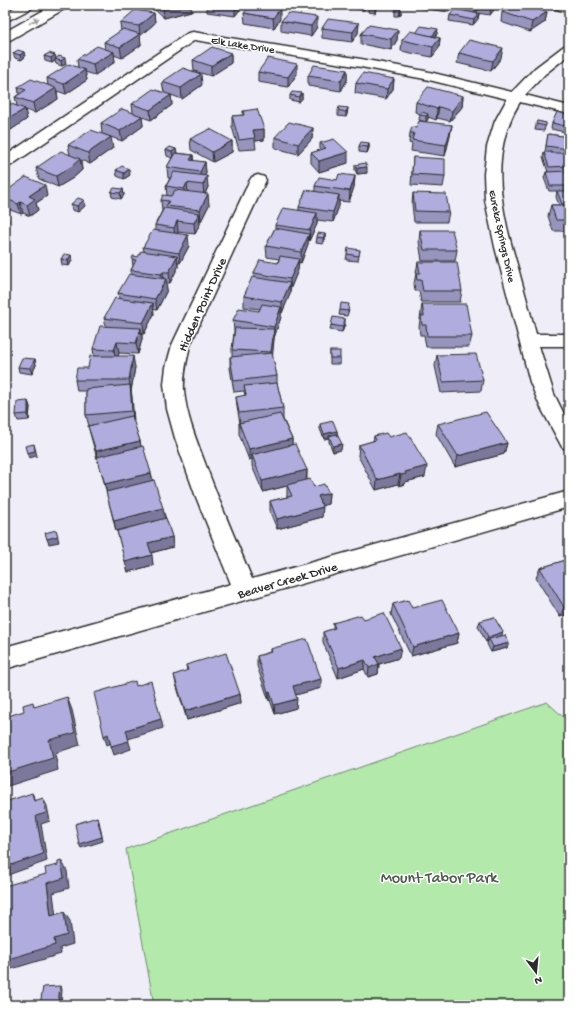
<svg xmlns="http://www.w3.org/2000/svg" width="574" height="1010" font-family="'Gochi Hand',sans-serif">
<rect width="100%" height="100%" fill="#efeef8"/>
<filter id="ink" filterUnits="userSpaceOnUse"><feTurbulence type="fractalNoise" baseFrequency=".025" numOctaves="2"/><feDisplacementMap in="SourceGraphic" scale="8" xChannelSelector="R" yChannelSelector="G"/><feConvolveMatrix kernelMatrix="1 2 1 2 8 2 1 2 1" color-interpolation-filters="sRGB"/></filter>
<g filter="url(#ink)">
<polygon fill="#b3e9ab" stroke="#6f8a6b" points="547,702 569,722 569,1005 154,1005 126,849"/>
<g fill="none" stroke-linecap="round" stroke-linejoin="round">
<g stroke="#2b2b2b" stroke-width="3">
<g id="minor">
<polygon points="552,5 569,5 569,13 554,8"/>
<path d="M193,32l168,27 64,12 87,21 23,-24 29,-22 5,-1v10l-24,19 -20,21 44,11v8l-49,-12c-33,53 -18,111 -2,166 6,22 12,44 18,66h33v12h-30l15,48 15,30v26l-7,-3 -22,-41 -10,-24 -35,-135 -10,-47 -1,-26 3,-27 8,-26 12,-22 -82,-20 -64,-12 -166,-27 -185,126 -5,2v-12l183,-123z"/>
<path d="M258,175l6,2 2,3 -76,165c-3,15 -7,30 -6,45 2,25 12,49 21,73 14,39 31,77 47,116l317,-88v16l-564,162v-22l226,-63 -35,-87 -21,-59 -8,-29 -3,-25 2,-17 6,-22 78,-165 2,-3z"/>
</g>
</g>
<g stroke="#2b2b2b" stroke-width="3">
<g id="major">
<polygon points="19,5 34,5 32,8 5,22 5,13"/>
<polygon points="53,5 68,5 66,8 10,40 5,41 5,32"/>
</g>
</g>
<use href="#minor" fill="#fff" fill-rule="evenodd"/>
<use href="#major" fill="#fff" fill-rule="evenodd"/>
</g>
<g fill="#9794be" stroke="#2b2b2b">
<polygon points="154,5 191,5 191,11 164,18 155,10"/>
<polygon points="207,5 242,5 242,7 235,16 207,12"/>
<polygon points="356,5 367,5 364,10 356,9"/>
<polygon points="377,5 375,13 368,12 368,7"/>
<polygon points="419,5 453,5 449,12 419,8"/>
<polygon points="460,5 496,5 496,7 490,15 477,13 476,14 479,14 478,19 473,25 449,21 450,15 460,10"/>
<polygon points="401,9 401,14 399,16 395,16 395,11"/>
<polygon points="502,12 547,12 545,22 530,32 501,22"/>
<polygon points="154,13 155,23 140,36 141,45 122,58 114,55 115,62 95,75 85,72 87,80 66,94 57,91 58,99 35,113 25,110 27,119 5,134 5,103 17,106 15,97 19,94 18,87 48,86 47,78 78,68 77,59 105,49 104,42 121,31 120,23"/>
<polygon points="244,13 280,19 274,28 245,23"/>
<polygon points="281,21 317,27 311,36 281,31"/>
<polygon points="359,23 358,33 352,42 322,38 322,28"/>
<polygon points="398,30 397,40 391,50 361,44 361,34"/>
<polygon points="416,33 437,34 435,37 440,38 439,48 432,57 401,51 402,40"/>
<polygon points="24,52 25,57 21,60 15,58 13,53"/>
<polygon points="231,53 231,63 211,76 194,71 193,60"/>
<polygon points="459,53 501,58 491,71 457,63"/>
<polygon points="55,55 56,59 59,56 66,64 62,66 56,64 55,61 52,63 45,61 44,56"/>
<polygon points="347,70 347,80 341,91 308,86 308,76"/>
<polygon points="258,72 297,74 288,87 258,82"/>
<polygon points="394,79 393,89 386,99 355,93 356,83"/>
<polygon points="162,82 202,85 182,99 171,95 172,105 151,120 142,117 143,126 122,141 102,134 101,123 133,112 132,104 164,92"/>
<polygon points="302,93 302,99 299,102 290,100 290,95"/>
<polygon points="463,96 462,107 450,121 437,118 436,120 428,117 428,119 426,122 419,120 420,114 415,112 416,102"/>
<polygon points="348,108 347,114 346,117 338,116 338,110"/>
<polygon points="243,111 264,129 264,140 255,141 256,149 239,150 232,127 232,116 243,115"/>
<polygon points="569,115 569,133 551,129 552,123"/>
<polygon points="537,121 546,123 544,131 535,130"/>
<polygon points="452,125 450,136 445,156 411,151 412,144 409,143 410,133 416,128"/>
<polygon points="313,128 312,139 298,154 275,148 275,137"/>
<polygon points="548,134 569,137 569,231 553,231 548,216 551,205 559,205 556,197 557,191 549,191 544,178 546,172 548,172 543,157 544,152 545,152"/>
<polygon points="190,139 232,141 232,152 213,162 191,150"/>
<polygon points="320,143 348,163 319,172 311,163 311,153 320,150"/>
<polygon points="369,143 369,148 367,153 359,152 359,146"/>
<polygon points="68,145 113,148 90,164 81,160 82,170 73,178 58,187 39,179 36,168 70,155"/>
<polygon points="176,149 177,153 193,155 193,161 205,162 206,173 204,176 208,187 205,194 209,205 201,221 200,221 200,224 195,234 178,232 177,234 189,246 180,263 178,263 178,267 170,283 166,283 167,290 157,310 153,309 154,314 144,334 142,334 142,339 138,354 119,353 118,356 135,367 131,391 133,421 140,441 141,447 151,473 153,480 172,537 173,547 151,553 153,565 128,572 117,531 116,531 99,462 98,462 91,437 88,426 93,425 89,426 86,415 86,391 77,391 75,380 88,368 94,356 93,349 106,326 104,318 119,298 118,293 131,274 131,270 133,266 132,259 138,257 144,251 143,247 155,230 155,225 162,211 161,200 167,196 166,186 170,178 168,178 167,167 172,158 167,156 166,150"/>
<polygon points="413,157 445,176 443,187 411,185"/>
<polygon points="355,165 367,173 357,174 355,170"/>
<polygon points="116,170 130,175 124,179 117,176"/>
<polygon points="355,176 354,187 349,202 339,201 339,206 333,222 317,220 317,224 309,241 308,241 308,244 301,263 299,262 298,270 290,289 290,294 282,313 281,313 281,317 274,338 272,356 277,376 277,383 283,408 283,419 292,439 292,445 307,470 307,480 314,487 329,493 328,504 322,505 322,517 277,529 270,512 270,501 287,497 287,486 263,492 252,466 252,459 249,460 239,434 239,423 240,423 237,407 236,397 245,396 244,391 234,392 230,368 230,357 232,357 232,350 234,332 234,331 233,320 259,311 260,309 244,307 244,296 254,277 254,273 278,263 279,259 267,257 266,246 275,228 275,225 299,210 299,207 315,192 315,186 337,180"/>
<polygon points="123,189 124,195 121,199 112,197 111,192"/>
<polygon points="5,192 47,196 36,203 38,210 30,216 23,213 21,214 5,208"/>
<polygon points="413,193 449,212 447,222 414,222 412,204"/>
<polygon points="71,204 85,206 78,212 72,210"/>
<polygon points="420,230 457,250 455,261 422,261 419,241"/>
<polygon points="325,234 325,239 323,244 316,243 317,237"/>
<polygon points="360,250 358,261 346,260 347,254"/>
<polygon points="61,259 72,260 69,266 62,265"/>
<polygon points="418,262 462,291 460,302 421,302 419,291 415,291 414,284"/>
<polygon points="569,270 569,278 568,274"/>
<polygon points="422,304 472,336 469,347 426,347 424,335 420,335 419,327"/>
<polygon points="340,310 349,310 347,316 339,315"/>
<polygon points="331,325 345,325 342,332 330,330"/>
<polygon points="330,351 340,358 340,364 330,364"/>
<polygon points="437,355 483,380 481,391 441,393 435,366"/>
<polygon points="35,359 36,365 32,374 19,372 18,367"/>
<polygon points="28,401 30,407 29,420 18,421 16,415"/>
<polygon points="320,424 337,431 337,434 341,450 333,452 329,442 329,438 324,439 320,429"/>
<polygon points="438,424 507,443 504,454 455,467 436,434"/>
<polygon points="374,436 389,437 425,477 405,482 404,484 399,486 398,484 376,490 358,456 359,445 373,441"/>
<polygon points="569,559 569,614 560,617 536,578 540,568"/>
<polygon points="393,604 412,608 459,633 457,643 411,656 391,614"/>
<polygon points="364,619 399,658 379,664 378,674 368,677 364,669 338,678 323,642 323,632 333,629 333,623"/>
<polygon points="480,621 502,636 507,648 491,652 487,644 488,641 486,642 478,626"/>
<polygon points="270,649 321,688 295,695 296,708 275,714 270,700 269,701 257,666 257,656 270,652"/>
<polygon points="186,665 240,694 241,703 187,720 176,684 174,675 187,671"/>
</g>
<g fill="#7b789b" stroke="#2b2b2b">
<polygon points="175,5 191,5 191,11 164,18 163,8"/>
<polygon points="236,5 242,5 242,7 235,16 235,6"/>
<polygon points="364,5 367,5 364,10"/>
<polygon points="377,5 375,13 375,8"/>
<polygon points="450,5 453,5 449,12"/>
<polygon points="477,5 478,5 477,13 474,17 475,7"/>
<polygon points="491,5 496,5 496,7 490,15"/>
<polygon points="280,9 280,19 274,28 273,18"/>
<polygon points="401,9 401,14 399,16 400,11"/>
<polygon points="547,12 545,22 530,32 532,22"/>
<polygon points="154,13 155,23 140,36 139,26"/>
<polygon points="479,14 478,19 473,25 474,20"/>
<polygon points="317,17 317,27 311,36 311,26"/>
<polygon points="359,23 358,33 352,42 353,32"/>
<polygon points="438,29 437,34 431,42 432,37"/>
<polygon points="398,30 397,40 391,50 391,39"/>
<polygon points="140,34 141,45 122,58 120,47"/>
<polygon points="440,38 439,48 432,57 433,47"/>
<polygon points="503,48 501,58 491,71 493,61"/>
<polygon points="24,52 25,57 21,60 20,55"/>
<polygon points="114,52 115,62 95,75 93,64"/>
<polygon points="231,53 231,63 211,76 211,66"/>
<polygon points="55,55 56,59 55,59 55,61 52,63 51,58"/>
<polygon points="65,58 66,64 62,66 61,61"/>
<polygon points="297,64 297,74 288,87 288,77"/>
<polygon points="85,70 87,80 66,94 64,84"/>
<polygon points="347,70 347,80 341,91 341,81"/>
<polygon points="201,74 202,85 182,99 181,88"/>
<polygon points="394,79 393,89 386,99 387,89"/>
<polygon points="56,88 58,99 35,113 33,103"/>
<polygon points="302,93 302,99 299,102 299,97"/>
<polygon points="171,95 172,105 151,120 150,110"/>
<polygon points="463,96 462,107 450,121 452,111"/>
<polygon points="439,107 437,118 436,120 437,109"/>
<polygon points="348,108 347,114 346,117 346,112"/>
<polygon points="25,109 27,119 5,134 5,121"/>
<polygon points="428,114 428,119 426,122 426,116"/>
<polygon points="142,116 143,126 122,141 120,131"/>
<polygon points="452,125 450,136 445,156 446,145"/>
<polygon points="313,128 312,139 298,154 298,144"/>
<polygon points="264,129 264,140 255,141 255,138 253,130"/>
<polygon points="111,137 113,148 90,164 88,153"/>
<polygon points="232,141 232,152 213,162 212,152"/>
<polygon points="369,143 369,148 367,153 368,147"/>
<polygon points="176,149 177,155 173,158 172,152"/>
<polygon points="348,152 348,163 319,172 319,161"/>
<polygon points="193,155 194,166 191,171 190,160"/>
<polygon points="80,159 82,170 73,178 58,187 56,176"/>
<polygon points="205,162 206,173 201,182 200,172"/>
<polygon points="367,167 367,173 357,174 357,168"/>
<polygon points="129,169 130,175 124,179 124,173"/>
<polygon points="207,176 208,187 204,196 203,185"/>
<polygon points="355,176 354,187 349,202 350,191"/>
<polygon points="187,183 188,194 185,200 184,189"/>
<polygon points="45,185 47,196 36,203 38,210 30,216 27,205 29,196"/>
<polygon points="123,189 124,195 121,199 120,193"/>
<polygon points="208,194 209,205 201,221 200,210"/>
<polygon points="339,195 339,206 333,222 333,212"/>
<polygon points="84,200 85,206 78,212 77,206"/>
<polygon points="20,202 23,213 21,214 18,204"/>
<polygon points="6,211 9,222 7,224 9,230 5,233 5,212"/>
<polygon points="199,213 200,224 195,234 194,223"/>
<polygon points="317,213 317,224 309,241 310,230"/>
<polygon points="177,221 178,232 175,238 174,228"/>
<polygon points="309,234 308,244 301,263 301,252"/>
<polygon points="325,234 325,239 323,244 323,238"/>
<polygon points="188,235 189,246 180,263 179,253"/>
<polygon points="71,255 72,260 69,266 68,260"/>
<polygon points="177,256 178,267 170,283 169,272"/>
<polygon points="299,259 298,270 290,290 290,279"/>
<polygon points="163,272 164,282 166,279 167,290 157,310 155,299 163,285 161,274"/>
<polygon points="290,283 290,294 282,313 282,302"/>
<polygon points="153,303 154,314 144,334 143,323"/>
<polygon points="281,307 281,317 274,338 274,327"/>
<polygon points="345,319 345,325 342,332 343,327"/>
<polygon points="141,328 142,339 138,354 136,343"/>
<polygon points="274,329 274,340 272,362 271,352"/>
<polygon points="117,342 119,353 116,361 114,350"/>
<polygon points="133,356 135,367 131,391 129,380"/>
<polygon points="35,359 36,365 32,374 30,368"/>
<polygon points="130,385 132,396 134,421 132,411"/>
<polygon points="28,401 30,407 29,420 28,414"/>
<polygon points="5,406 6,414 5,414"/>
<polygon points="337,431 337,436 329,436 329,438 324,439 324,434"/>
<polygon points="292,439 292,450 252,455 252,459 249,460 249,449"/>
<polygon points="140,441 142,451 98,462 96,451"/>
<polygon points="507,443 504,454 455,467 458,456"/>
<polygon points="34,444 37,456 29,458 27,453"/>
<polygon points="342,444 341,450 333,452 333,446"/>
<polygon points="427,466 425,477 405,482 404,484 399,486 401,475 405,472"/>
<polygon points="307,470 306,481 263,492 262,481"/>
<polygon points="151,473 153,483 107,495 105,484"/>
<polygon points="400,474 398,484 376,490 377,480"/>
<polygon points="329,493 328,504 317,507 318,496"/>
<polygon points="323,507 322,517 277,529 277,519"/>
<polygon points="163,508 165,519 116,531 114,521"/>
<polygon points="56,530 59,542 49,544 47,539"/>
<polygon points="172,537 173,547 150,553 148,543"/>
<polygon points="152,555 153,565 128,572 125,562"/>
<polygon points="569,605 569,614 560,617 564,607"/>
<polygon points="503,632 501,637 489,639 488,641 486,642 488,637"/>
<polygon points="459,633 457,643 411,656 413,647"/>
<polygon points="509,643 507,648 491,652 493,647"/>
<polygon points="401,648 399,658 379,664 378,674 368,677 369,668 375,657"/>
<polygon points="365,660 364,669 338,678 339,668"/>
<polygon points="321,679 321,688 292,696 293,686"/>
<polygon points="270,691 270,700 269,701 268,692"/>
<polygon points="240,694 241,703 187,720 185,711"/>
<polygon points="67,697 72,710 80,745 55,753 58,770 5,787 5,773 49,740"/>
<polygon points="297,699 296,708 275,714 274,705"/>
<polygon points="161,719 163,728 128,739 131,749 114,755 111,746 126,730"/>
<polygon points="108,734 111,743 107,745 104,736"/>
<polygon points="32,793 36,801 34,801"/>
<polygon points="43,798 47,806 50,821 41,824 47,861 5,876 5,867 36,816"/>
<polygon points="97,817 99,821 103,841 81,848 79,844"/>
<polygon points="61,860 67,871 69,888 53,893 57,925 51,916 47,883"/>
<polygon points="64,912 70,921 73,944 60,948 61,954 5,971 5,960 54,939"/>
<polygon points="60,986 62,989 61,1005 58,1005"/>
</g>
<g fill="#b0acdd" stroke="#2b2b2b">
<polygon points="159,5 175,5 163,8"/>
<polygon points="225,5 236,5 235,6"/>
<polygon points="251,5 253,5 280,9 273,18 244,13"/>
<polygon points="369,5 376,5 375,8 368,7"/>
<polygon points="465,5 477,5 475,7"/>
<polygon points="514,5 526,5 547,12 532,22 502,12"/>
<polygon points="397,8 401,9 400,11 395,11"/>
<polygon points="455,9 479,14 474,20 450,15"/>
<polygon points="135,10 154,13 139,26 120,23"/>
<polygon points="288,13 317,17 311,26 281,21"/>
<polygon points="328,19 359,23 353,32 322,28"/>
<polygon points="369,25 398,30 391,39 361,34"/>
<polygon points="421,26 438,29 432,36 416,33"/>
<polygon points="123,29 140,34 120,47 104,42"/>
<polygon points="410,31 440,38 433,47 402,40"/>
<polygon points="469,40 503,48 493,61 459,53"/>
<polygon points="97,46 114,52 93,64 77,59"/>
<polygon points="212,47 231,53 211,66 193,60"/>
<polygon points="18,50 24,52 20,55 13,53"/>
<polygon points="49,53 55,55 51,58 44,56"/>
<polygon points="59,56 65,58 61,61 55,59"/>
<polygon points="268,58 297,64 288,77 258,72"/>
<polygon points="69,64 85,70 64,84 47,78"/>
<polygon points="314,65 347,70 341,81 308,76"/>
<polygon points="183,68 201,74 181,88 162,82"/>
<polygon points="363,73 394,79 387,89 356,83"/>
<polygon points="31,79 56,88 33,103 15,97 26,90 18,87"/>
<polygon points="428,87 463,96 452,111 439,107 437,109 416,102"/>
<polygon points="153,89 171,95 150,110 132,104"/>
<polygon points="292,92 302,93 299,97 290,95"/>
<polygon points="6,102 25,109 5,121 5,103"/>
<polygon points="339,107 348,108 346,112 338,110"/>
<polygon points="122,109 142,116 120,131 101,123"/>
<polygon points="257,109 264,129 253,130 255,138 239,140 232,116 244,115 243,111"/>
<polygon points="422,112 428,114 426,116 420,115"/>
<polygon points="557,112 569,115 569,127 552,123"/>
<polygon points="419,121 452,125 446,145 412,140 414,133 410,133 412,127 416,128"/>
<polygon points="537,121 546,123 546,126 536,124"/>
<polygon points="289,122 313,128 298,144 275,137"/>
<polygon points="210,129 232,141 212,152 190,139"/>
<polygon points="91,130 111,137 88,153 68,145"/>
<polygon points="548,134 569,137 569,149 546,146"/>
<polygon points="334,139 348,152 319,161 311,153 326,148 320,143"/>
<polygon points="361,142 369,143 368,147 359,146"/>
<polygon points="170,147 176,149 172,152 166,150"/>
<polygon points="61,151 80,159 71,167 56,176 36,168"/>
<polygon points="544,152 551,152 551,153 569,153 569,166 549,167"/>
<polygon points="175,153 193,155 190,160 205,162 200,172 167,167"/>
<polygon points="413,157 445,159 445,176 412,174"/>
<polygon points="365,163 367,167 357,168 355,165"/>
<polygon points="122,166 129,169 124,173 116,170"/>
<polygon points="569,171 569,186 550,186 546,172"/>
<polygon points="174,172 207,176 203,185 187,183 184,189 166,186"/>
<polygon points="339,174 355,176 350,191 315,186 319,177 337,180"/>
<polygon points="26,177 45,185 29,196 35,199 27,205 20,202 18,204 5,198 5,192"/>
<polygon points="114,188 123,189 120,193 111,192"/>
<polygon points="175,190 208,194 200,210 166,206 169,201 161,200 163,195 171,196"/>
<polygon points="306,190 339,195 333,212 299,207"/>
<polygon points="557,191 569,191 569,205 568,204 562,204"/>
<polygon points="413,193 446,194 449,212 415,211"/>
<polygon points="78,198 84,200 77,206 71,204"/>
<polygon points="551,205 569,205 569,220 556,220"/>
<polygon points="164,208 199,213 194,223 177,221 174,228 155,225"/>
<polygon points="283,208 317,213 310,230 275,225"/>
<polygon points="275,228 309,234 301,252 266,246"/>
<polygon points="153,230 188,235 179,253 143,247"/>
<polygon points="420,230 452,230 457,250 424,250"/>
<polygon points="318,233 325,234 323,238 317,237"/>
<polygon points="348,248 360,250 359,256 347,254"/>
<polygon points="141,251 177,256 169,272 163,272 161,274 131,270 136,260 132,259 133,256 138,257"/>
<polygon points="64,254 71,255 68,260 61,259"/>
<polygon points="280,256 299,259 290,279 254,273 260,260 278,263"/>
<polygon points="418,262 457,262 462,291 423,291 421,280 417,280 416,273 420,273"/>
<polygon points="129,274 166,279 155,299 118,293"/>
<polygon points="252,277 290,283 282,302 244,296"/>
<polygon points="115,298 153,303 143,323 104,318"/>
<polygon points="341,303 349,304 348,311 340,310"/>
<polygon points="262,304 281,307 274,327 233,320 239,308 259,311"/>
<polygon points="422,304 466,304 472,336 427,336 426,325 422,325 421,316 424,316"/>
<polygon points="333,317 345,319 343,327 331,325"/>
<polygon points="100,326 141,328 136,343 117,342 114,350 93,349"/>
<polygon points="235,328 274,329 271,352 232,350"/>
<rect x="330" y="351" width="10" height="7"/>
<polygon points="272,353 277,376 234,381 230,357"/>
<polygon points="476,354 483,380 443,382 437,355"/>
<polygon points="90,356 133,356 129,380 75,380 77,368 88,368"/>
<polygon points="22,358 35,359 30,368 18,367"/>
<polygon points="277,383 283,408 239,413 236,397 246,395 244,386"/>
<polygon points="130,385 132,411 86,415 86,389"/>
<polygon points="28,401 28,414 16,415 17,402"/>
<polygon points="486,412 507,443 458,456 438,424"/>
<polygon points="280,414 292,439 249,449 239,423"/>
<polygon points="132,416 140,441 96,451 88,426"/>
<polygon points="333,421 337,431 324,434 320,424"/>
<polygon points="407,432 427,466 405,472 406,474 401,475 400,474 377,480 359,445 376,440 374,436 386,433 389,437"/>
<polygon points="337,434 342,444 333,446 329,436"/>
<polygon points="34,444 35,451 27,453 25,446"/>
<polygon points="295,444 307,470 262,481 252,455"/>
<polygon points="143,446 151,473 105,484 97,457"/>
<polygon points="310,479 314,487 324,484 329,493 318,496 323,507 277,519 270,501 292,496 287,485"/>
<polygon points="154,480 163,508 114,521 106,492"/>
<polygon points="166,518 172,537 148,543 152,555 125,562 117,531"/>
<polygon points="56,530 58,536 47,539 45,533"/>
<polygon points="569,559 569,605 564,607 540,568"/>
<polygon points="408,600 412,608 442,600 459,633 413,647 393,604"/>
<polygon points="384,613 401,648 375,657 379,664 369,668 365,660 339,668 323,632 335,628 333,623 361,615 364,619"/>
<polygon points="494,617 503,632 488,637 480,621"/>
<polygon points="505,635 509,643 493,647 489,639"/>
<polygon points="307,639 321,679 293,686 297,699 274,705 270,691 268,692 257,656 271,652 270,649"/>
<polygon points="226,653 240,694 185,711 174,675 188,670 186,665"/>
<polygon points="135,681 136,686 151,681 161,719 126,730 129,741 111,746 108,734 104,736 94,693"/>
<polygon points="67,697 75,733 49,740 53,758 5,773 5,717 24,711 23,705 33,702 34,707"/>
<polygon points="32,793 34,801 43,798 46,813 36,816 43,854 5,867 5,802"/>
<polygon points="97,817 102,837 79,844 75,824"/>
<polygon points="61,860 64,878 47,883 51,916 64,912 67,935 54,939 55,945 5,960 5,886 46,874 45,868 58,865 58,861"/>
<polygon points="60,986 58,1005 40,1005 43,987"/>
</g>
<defs><path id="oneway-solid" d="M-6-.8H1V-3.2L6.5 0L1 3.2V.8H-6Z"/></defs>
<use fill="#a0a0a0" href="#oneway-solid" transform="translate(34 21) rotate(-29)"/>
</g>
<g text-anchor="middle" stroke-width="3" stroke-linejoin="round" paint-order="stroke">
<g font-size="11" fill="#2b2b2b" stroke="#fff">
<text transform="translate(243 44) rotate(9)" y="4">Elk Lake Drive</text>
<text transform="translate(503 236) rotate(78)" y="4">Eureka Springs Drive</text>
</g>
<g font-size="13" fill="#2b2b2b" stroke="#fff">
<text transform="translate(201 304) rotate(-66)" y="5">Hidden Point Drive</text>
<text transform="translate(287 579) rotate(-16)" y="5">Beaver Creek Drive</text>
</g>
<g font-size="16" fill="#4d5a4b" stroke="#fff">
<text x="439" y="882">Mount Tabor Park</text>
</g>
</g>
<rect width="574" height="1010" fill="none" stroke="#fff" stroke-width="20"/>
<rect x="10" y="10" width="554" height="990" fill="none" stroke="#2b2b2b" stroke-width="1.5" filter="url(#ink)"/>
<g transform="translate(536 972) rotate(164)" stroke="#ffffff" stroke-width="3" paint-order="stroke">
<path d="M0-3L7 15L0 10L-7 15Z" fill="#2b2b2b"/>
<text y="-6" font-size="11" font-weight="bold" text-anchor="middle" fill="#2b2b2b">N</text>
</g>
</svg>
